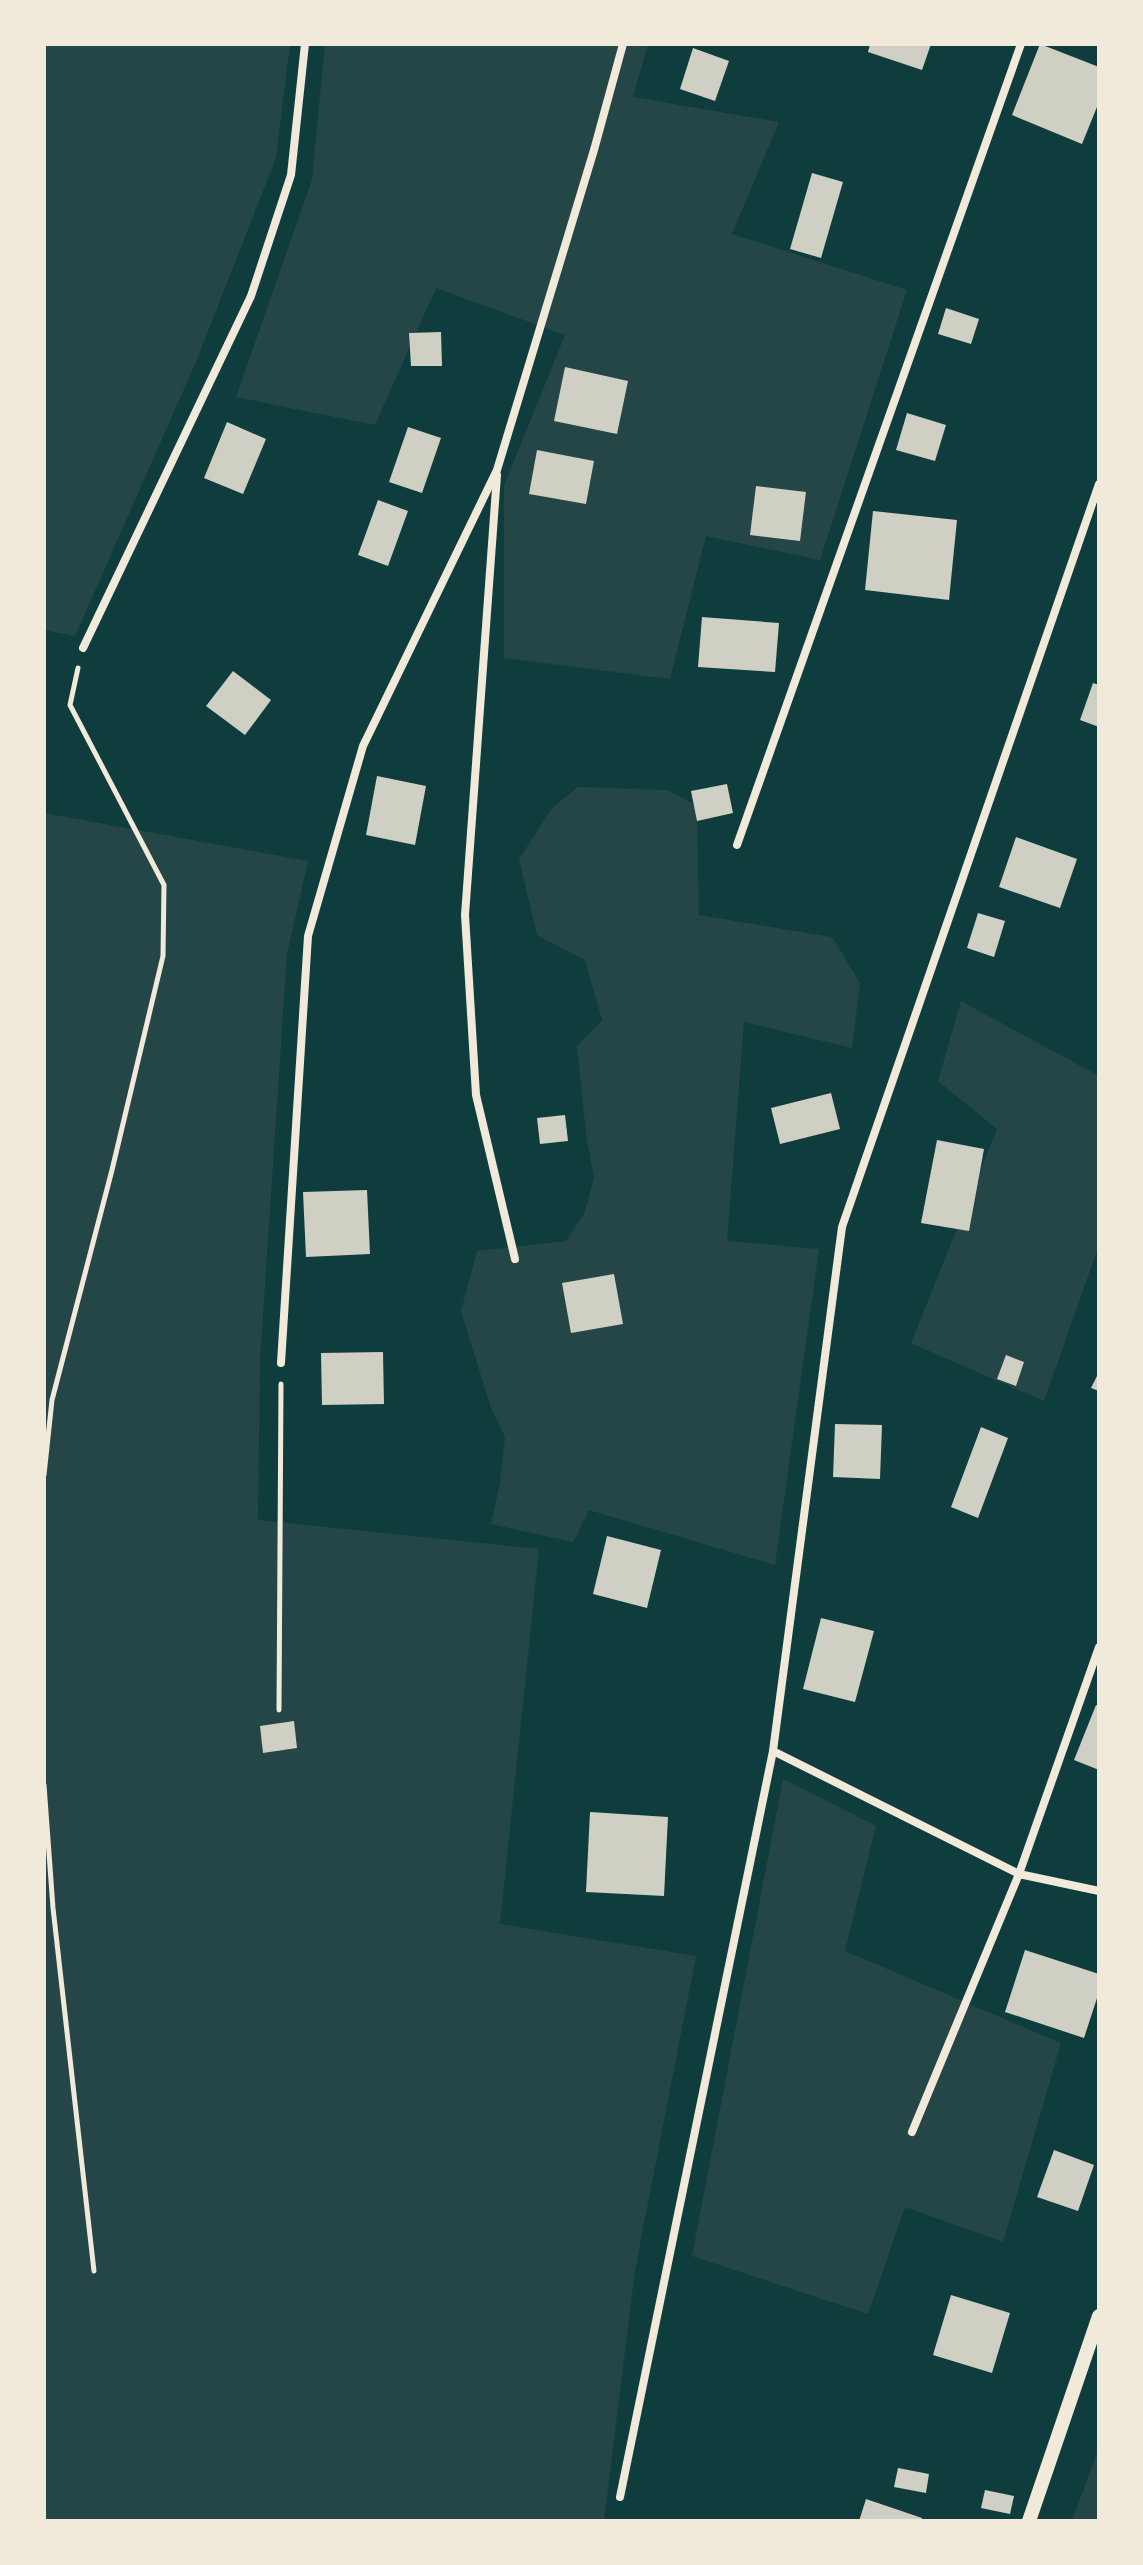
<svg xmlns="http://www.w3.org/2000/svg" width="1143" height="2565" font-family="Quicksand,sans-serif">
<rect width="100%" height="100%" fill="#0f3d3e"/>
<g fill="#244646">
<polygon points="44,44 290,44 276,158 196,362 75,636 44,630"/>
<polygon points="325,44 648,44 633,97 779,122 732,234 907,290 820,560 706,536 670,679 504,658 504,486 565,335 436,288 375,425 236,397 312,180"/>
<polygon points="578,787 668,790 697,806 699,915 832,937 860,983 852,1048 744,1022 727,1241 819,1249 775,1565 589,1510 573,1542 491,1524 500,1483 505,1437 491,1408 461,1311 477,1251 566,1241 584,1214 594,1178 586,1134 577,1046 602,1020 585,960 537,935 519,859 553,807"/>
<polygon points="44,813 308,861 287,954 260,1360 258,1520 539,1549 500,1924 696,1956 635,2270 604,2521 44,2521"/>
<polygon points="961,1001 1099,1076 1099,1245 1044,1401 911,1343 997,1129 938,1081"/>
<polygon points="783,1779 876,1826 845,1951 1061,2043 1003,2242 905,2207 868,2314 692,2256"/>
<polygon points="1099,2447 1099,2521 1072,2521"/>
</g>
<g fill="#cfcfc3">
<polygon points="870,44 931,44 922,70 868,52"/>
<polygon points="1040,44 1099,67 1099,102 1082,144 1012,115"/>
<polygon points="693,48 729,61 715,101 680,89"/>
<polygon points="812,173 843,182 821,258 790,249"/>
<polygon points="946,308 979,319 971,344 938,334"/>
<polygon points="441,332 442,366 411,366 409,333"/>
<polygon points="565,367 628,381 617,434 554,421"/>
<polygon points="907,413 946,425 935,461 896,450"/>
<polygon points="227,422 266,439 243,494 204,478"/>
<polygon points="408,427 441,438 422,493 389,482"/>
<polygon points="537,450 594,461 586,504 529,494"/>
<polygon points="756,486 806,492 800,541 750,535"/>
<polygon points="378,500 408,511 388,566 358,555"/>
<polygon points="873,511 957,520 949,600 865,590"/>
<polygon points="702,617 779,623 775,672 698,667"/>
<polygon points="233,671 271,700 245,735 206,706"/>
<polygon points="1093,683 1099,685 1099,727 1080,720"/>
<polygon points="377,776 426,786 415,845 366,835"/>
<polygon points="727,784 733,813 697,821 691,791"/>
<polygon points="1016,837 1077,859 1060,908 999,887"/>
<polygon points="978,913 1005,921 994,957 967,948"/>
<polygon points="831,1093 840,1129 780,1144 771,1108"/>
<polygon points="565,1115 568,1141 540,1144 537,1118"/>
<polygon points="937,1140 984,1149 969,1231 921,1223"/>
<polygon points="367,1190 370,1254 306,1257 303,1192"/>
<polygon points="614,1274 623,1324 571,1333 562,1283"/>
<polygon points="383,1352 384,1404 322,1405 321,1353"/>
<polygon points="1006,1355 1024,1362 1016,1386 997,1379"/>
<polygon points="1099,1372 1099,1391 1091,1388"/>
<polygon points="835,1424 882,1425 880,1479 833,1477"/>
<polygon points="981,1427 1008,1438 978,1518 951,1507"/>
<polygon points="607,1536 661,1550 647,1608 593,1594"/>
<polygon points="821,1618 874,1631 855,1702 803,1689"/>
<polygon points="1096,1705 1099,1706 1099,1770 1074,1760"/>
<polygon points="294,1721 297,1748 263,1753 260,1726"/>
<polygon points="590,1812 668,1817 664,1896 586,1892"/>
<polygon points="1025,1950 1099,1974 1099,1992 1084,2038 1005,2012"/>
<polygon points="1054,2150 1094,2165 1078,2211 1037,2197"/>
<polygon points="951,2295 1010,2313 992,2373 933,2355"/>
<polygon points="898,2468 929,2474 926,2493 894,2487"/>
<polygon points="985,2490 1014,2496 1010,2514 981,2508"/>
<polygon points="866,2499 922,2518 921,2521 859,2521"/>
</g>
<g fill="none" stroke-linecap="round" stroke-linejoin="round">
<g stroke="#f1e9da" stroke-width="5">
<polyline points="44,1475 52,1400 112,1170 163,956 164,885 70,705 78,668"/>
<polyline points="279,1710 281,1384"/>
<polyline points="44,1785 53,1908 94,2271"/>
</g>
<g stroke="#f1e9da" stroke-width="8">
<polyline points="497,475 465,915 476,1095 515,1259"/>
<polyline points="1099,484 842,1227 773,1751 1019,1874 1099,1891"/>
<polyline points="83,648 251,296 291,175 305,44"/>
<polyline points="737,845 1021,44"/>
<polyline points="281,1363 308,936 363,746 497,470 594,150 623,44"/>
<polyline points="912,2132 1019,1874 1099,1647"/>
<polyline points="620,2497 773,1751"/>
</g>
<polyline stroke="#f1e9da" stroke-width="14" points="1029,2521 1099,2316"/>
</g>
<rect width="1143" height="2565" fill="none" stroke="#f1e9da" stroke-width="92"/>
</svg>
